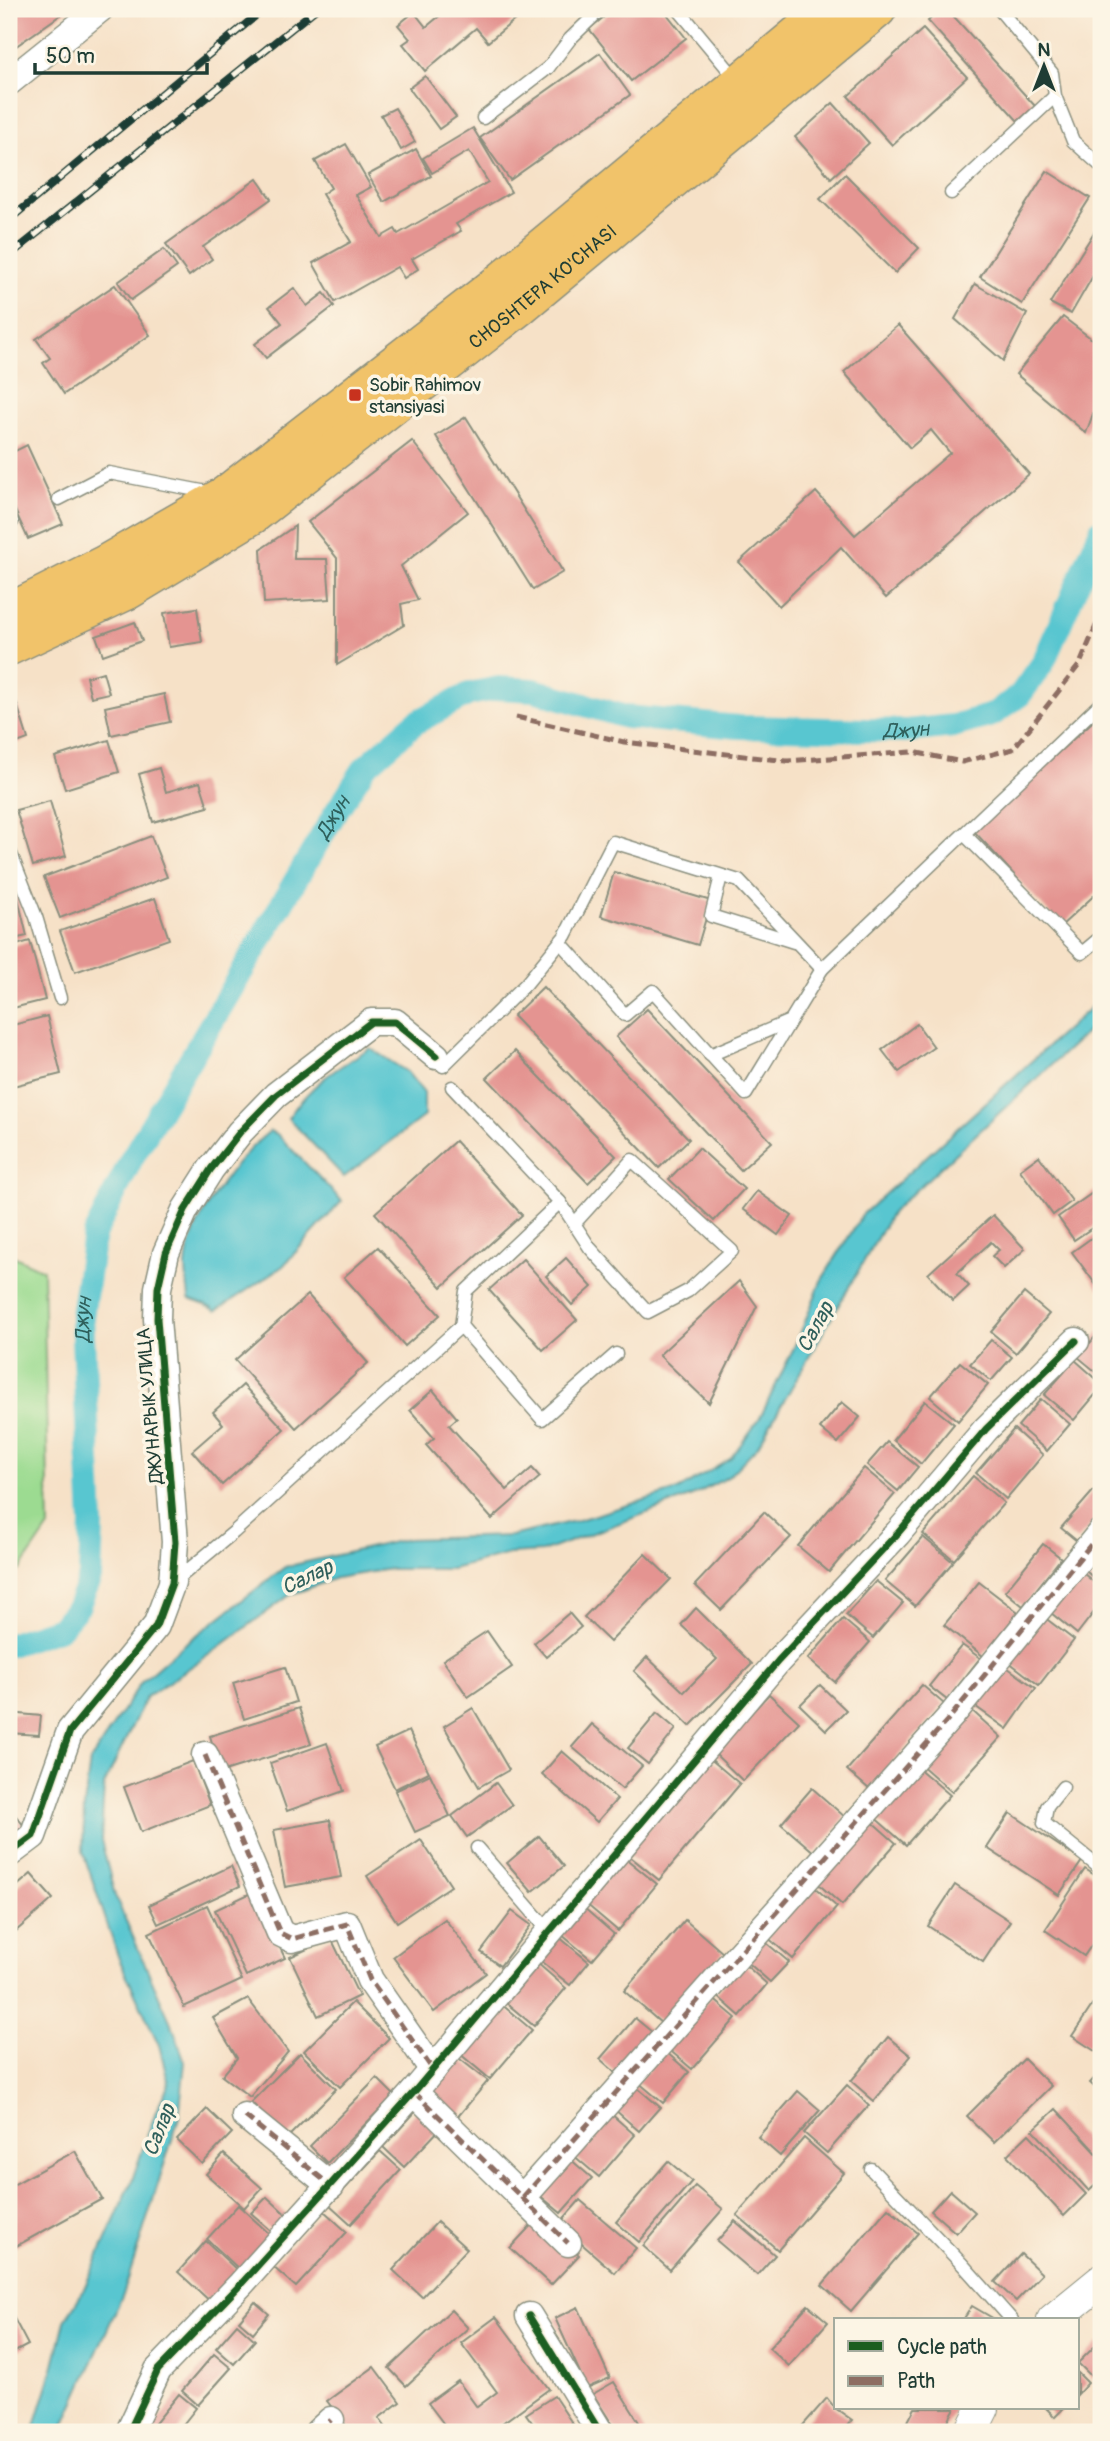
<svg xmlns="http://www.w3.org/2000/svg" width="1110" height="2441" font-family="Pangolin,sans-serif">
<rect width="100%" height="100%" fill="#fcf5e5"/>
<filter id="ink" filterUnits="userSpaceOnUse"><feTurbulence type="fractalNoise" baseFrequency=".0143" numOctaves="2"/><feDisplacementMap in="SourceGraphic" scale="14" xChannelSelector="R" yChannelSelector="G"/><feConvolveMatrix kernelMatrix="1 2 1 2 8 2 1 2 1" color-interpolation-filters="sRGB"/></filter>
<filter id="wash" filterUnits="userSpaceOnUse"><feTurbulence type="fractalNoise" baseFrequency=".00686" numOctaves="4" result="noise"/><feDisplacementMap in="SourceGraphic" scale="28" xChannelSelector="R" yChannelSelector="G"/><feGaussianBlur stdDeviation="1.57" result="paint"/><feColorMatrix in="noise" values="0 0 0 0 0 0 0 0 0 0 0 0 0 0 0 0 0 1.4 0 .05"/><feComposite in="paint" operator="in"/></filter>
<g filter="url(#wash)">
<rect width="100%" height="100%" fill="#f6e1c7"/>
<polygon fill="#9cdb91" stroke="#5e8c62" stroke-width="2" points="9,1254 43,1270 49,1527 19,1571 9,1571"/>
<g fill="#59c6d0" stroke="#3c8282" stroke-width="2">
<polygon points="1101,998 1101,1019 892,1212 758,1446 728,1477 692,1496 542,1552 509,1554 452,1569 390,1569 336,1578 290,1595 210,1654 146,1697 104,1785 101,1840 115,1896 174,2030 185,2062 179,2117 124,2292 61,2432 33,2432 54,2365 65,2321 83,2291 131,2183 156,2111 169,2084 159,2045 119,1959 83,1852 84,1806 90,1761 142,1681 180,1648 285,1567 407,1539 511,1536 575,1521 678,1490 730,1459 760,1418 799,1337 821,1281 863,1214"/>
<path d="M370,1048l37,24 17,21v23l-80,61 -56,-59c23,-34 47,-49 82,-70z"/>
<path d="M270,1131l7,3 65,67 -59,65 -67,45c-7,-6 -18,-8 -27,-12 -1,-11 -3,-22 -3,-33 2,-44 51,-109 84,-135z"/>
</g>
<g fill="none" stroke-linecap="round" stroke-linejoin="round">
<path stroke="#59c6d0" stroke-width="24" id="s1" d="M9,1645l51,-17 18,-21 12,-30 2,-53 -10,-207 12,-82 38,-77 202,-343 31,-48 50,-44 54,-29 30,-6 35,2 92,27 113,10 168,4 46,-5 39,-11 28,-20 23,-32 58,-133"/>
</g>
<g id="blocks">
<g fill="#e49491">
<polygon points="9,9 69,9 9,51"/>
<polygon points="448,9 528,9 488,42 476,28 425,71 403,44 410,39 398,25 414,12 426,27"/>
<polygon points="614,9 663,9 686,38 631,81 589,29"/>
<polygon points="941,9 947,9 1035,106 1018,121 928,21"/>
<polygon points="923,29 967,77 892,145 848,96"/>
<polygon points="600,53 630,95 510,180 480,138"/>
<polygon points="425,76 456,117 439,129 409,88"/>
<polygon points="833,103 869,143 831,178 795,137"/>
<polygon points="395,108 415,142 401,150 381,115"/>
<polygon points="473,128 511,192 456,224 461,231 412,259 418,269 404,278 397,267 335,302 313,263 351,242 322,194 331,188 315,161 346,144 371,187 356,195 381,237 395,229 398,234 488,182 469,151 432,173 423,158"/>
<polygon points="416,149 431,176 384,202 368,175"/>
<polygon points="1047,171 1090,198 1022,304 980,277"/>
<polygon points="845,174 919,248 895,273 820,199"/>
<polygon points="257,179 271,199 203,247 212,259 189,276 166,244"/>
<polygon points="1101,221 1101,262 1071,314 1050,303"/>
<polygon points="164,249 177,267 131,300 118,282"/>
<polygon points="975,284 1027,314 1003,361 955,319"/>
<polygon points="115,285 150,335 64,394 43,363 50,358 36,339"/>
<polygon points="294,288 307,306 324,293 334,306 266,358 255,344 282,323 269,307"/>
<polygon points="1063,317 1101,346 1101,392 1086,433 1016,374"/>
<polygon points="898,325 1029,474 886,598 841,547 779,606 739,562 816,492 855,535 950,453 931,430 910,448 844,372"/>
<polygon points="466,417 563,572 533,590 436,436"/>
<polygon points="412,441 468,512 401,566 418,600 401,604 404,625 337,665 337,558 308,522"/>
<polygon points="27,445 63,524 28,539 9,497 9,454"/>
<polygon points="295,526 294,559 327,559 330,599 264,603 261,549"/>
<polygon points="197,608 202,642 169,647 164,613"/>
<polygon points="135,622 142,641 103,655 96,636"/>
<polygon points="103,672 109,693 91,697 86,677"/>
<polygon points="164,694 170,722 111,735 105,707"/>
<polygon points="15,698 28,739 9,746 9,699"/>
<polygon points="1101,714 1101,889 1061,926 973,830"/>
<polygon points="109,740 119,772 65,789 55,757"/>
<polygon points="159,768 166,792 200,782 208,807 153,822 139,774"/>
<polygon points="50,801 66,856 33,866 16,810"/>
<polygon points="151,836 167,877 60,918 44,877"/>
<polygon points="614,872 711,901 698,945 601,916"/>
<polygon points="16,890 27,936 9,940 9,891"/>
<polygon points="155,898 169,939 75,972 60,931"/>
<polygon points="30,941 45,1000 9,1009 9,947"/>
<polygon points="543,987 689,1139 659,1168 513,1016"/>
<polygon points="647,1009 772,1142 741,1170 616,1037"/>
<polygon points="47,1016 61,1074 9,1087 9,1026"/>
<polygon points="917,1024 934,1047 899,1072 882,1050"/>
<polygon points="515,1051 616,1156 588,1183 487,1078"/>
<polygon points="455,1141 522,1215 442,1287 375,1213"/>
<polygon points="699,1148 744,1189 714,1221 669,1179"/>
<polygon points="1039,1156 1072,1201 1053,1215 1020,1170"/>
<polygon points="1101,1187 1101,1222 1074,1240 1058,1217"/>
<polygon points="757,1191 792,1216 778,1235 743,1209"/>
<polygon points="993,1215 1025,1249 1004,1268 992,1256 999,1250 991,1242 957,1273 969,1286 953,1301 928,1274"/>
<polygon points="1101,1231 1101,1287 1099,1289 1072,1252"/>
<polygon points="378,1247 440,1315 405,1346 344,1277"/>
<polygon points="566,1258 592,1287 572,1305 546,1276"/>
<polygon points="523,1259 577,1320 543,1350 489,1290"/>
<polygon points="739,1281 757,1306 709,1403 659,1355"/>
<polygon points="1024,1293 1049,1314 1016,1353 991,1332"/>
<polygon points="308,1295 368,1363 296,1428 235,1360"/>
<polygon points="1101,1330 1101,1376 1078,1357"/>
<polygon points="991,1340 1012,1357 991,1381 970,1364"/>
<polygon points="1075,1360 1101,1383 1101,1388 1074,1420 1044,1395"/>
<polygon points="960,1362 988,1385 958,1421 930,1397"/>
<polygon points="243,1385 284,1429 222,1485 192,1451 223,1424 213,1412"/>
<polygon points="433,1390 457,1418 449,1425 507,1490 532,1468 540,1477 492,1519 426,1445 434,1438 410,1410"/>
<polygon points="1041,1399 1070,1424 1047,1451 1018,1426"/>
<polygon points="925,1401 954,1424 921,1464 893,1440"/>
<polygon points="842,1402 860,1417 838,1443 820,1428"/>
<polygon points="1014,1429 1043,1455 1006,1499 976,1473"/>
<polygon points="887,1442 918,1467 898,1491 867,1465"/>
<polygon points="864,1468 895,1494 829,1572 798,1546"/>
<polygon points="973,1476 1004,1503 954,1560 923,1534"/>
<polygon points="1101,1482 1101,1513 1077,1541 1061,1528"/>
<polygon points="764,1512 791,1537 721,1610 695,1585"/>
<polygon points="923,1537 953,1562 915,1606 885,1581"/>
<polygon points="1101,1540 1101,1584 1080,1566"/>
<polygon points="1043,1544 1061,1558 1023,1606 1005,1591"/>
<polygon points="645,1554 671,1579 610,1642 584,1617"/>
<polygon points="1078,1569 1101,1588 1101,1603 1077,1634 1045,1608"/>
<polygon points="876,1581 903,1603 873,1638 846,1615"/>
<polygon points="979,1582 1018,1612 983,1656 944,1625"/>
<polygon points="696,1608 752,1664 690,1726 634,1671 647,1657 684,1692 717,1659 681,1625"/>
<polygon points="569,1613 581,1627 546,1657 534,1643"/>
<polygon points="1040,1614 1074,1640 1039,1685 1005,1659"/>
<polygon points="843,1619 870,1642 835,1682 808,1659"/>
<polygon points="487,1631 512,1667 468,1697 443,1660"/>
<polygon points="962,1645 980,1658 947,1700 929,1686"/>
<polygon points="1001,1663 1036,1688 1007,1729 972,1704"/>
<polygon points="285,1667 296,1702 244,1719 233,1683"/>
<polygon points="820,1685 846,1710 826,1730 800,1705"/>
<polygon points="922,1685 944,1704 869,1789 847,1770"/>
<polygon points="769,1694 799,1722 743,1781 714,1753"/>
<polygon points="968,1707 1001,1737 952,1792 919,1763"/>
<polygon points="299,1708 311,1744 221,1772 210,1736"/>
<polygon points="473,1708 509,1770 479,1787 444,1726"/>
<polygon points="9,1713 41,1716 39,1735 9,1733"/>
<polygon points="657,1713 676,1729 648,1764 628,1748"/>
<polygon points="592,1724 642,1766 622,1789 572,1747"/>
<polygon points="409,1731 429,1772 395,1789 375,1747"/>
<polygon points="327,1743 344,1791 287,1811 270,1763"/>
<polygon points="562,1751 617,1799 597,1822 542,1774"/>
<polygon points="708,1757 740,1784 659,1880 627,1854"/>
<polygon points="193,1761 210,1805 141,1832 124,1787"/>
<polygon points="917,1767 950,1795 906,1845 873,1816"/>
<polygon points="430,1774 450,1816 415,1832 395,1791"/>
<polygon points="496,1783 512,1805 467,1837 452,1816"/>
<polygon points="812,1788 845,1817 815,1853 781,1824"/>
<polygon points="9,1807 24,1826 9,1839"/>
<polygon points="1010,1813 1082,1861 1059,1895 987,1848"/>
<polygon points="330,1820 341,1877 285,1887 274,1830"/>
<polygon points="870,1820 896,1843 842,1905 816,1882"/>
<polygon points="539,1836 564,1866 532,1892 507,1863"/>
<polygon points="421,1840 451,1886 397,1922 367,1876"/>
<polygon points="624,1857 657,1884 618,1931 585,1903"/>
<polygon points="231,1866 240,1886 158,1924 149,1905"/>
<polygon points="1085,1869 1101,1879 1101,1931 1084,1956 1045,1930"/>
<polygon points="31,1874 53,1899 16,1931 9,1923 9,1893"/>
<polygon points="812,1885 837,1907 793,1959 767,1937"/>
<polygon points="955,1885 1010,1921 983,1962 928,1926"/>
<polygon points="253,1892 285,1958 246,1976 215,1910"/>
<polygon points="207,1905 242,1980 184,2007 149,1933"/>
<polygon points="583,1907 614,1934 592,1960 561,1934"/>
<polygon points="512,1911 531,1925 500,1966 481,1952"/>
<polygon points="445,1919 486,1973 434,2012 393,1957"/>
<polygon points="685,1920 723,1953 661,2023 624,1991"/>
<polygon points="558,1936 589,1962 570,1985 538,1959"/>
<polygon points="331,1938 359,1996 318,2016 290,1957"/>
<polygon points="763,1940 789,1962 770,1982 745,1960"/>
<polygon points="536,1962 566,1988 534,2026 504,2001"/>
<polygon points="742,1962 767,1984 740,2016 715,1994"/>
<polygon points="1101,1992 1101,2055 1072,2036"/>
<polygon points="711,1997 736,2018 692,2069 667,2048"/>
<polygon points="248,1999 288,2052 250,2097 222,2076 237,2058 213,2018"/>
<polygon points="353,2002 389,2038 340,2087 304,2051"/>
<polygon points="500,2003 532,2030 490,2079 459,2053"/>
<polygon points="635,2018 652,2032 616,2073 600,2059"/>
<polygon points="888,2037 911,2056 874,2101 851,2081"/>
<polygon points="665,2051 689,2072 663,2103 638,2082"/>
<polygon points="300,2053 336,2089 287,2138 251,2102"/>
<polygon points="456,2056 488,2081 455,2120 424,2094"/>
<polygon points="1024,2059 1051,2086 994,2142 967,2116"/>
<polygon points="1101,2071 1101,2093 1090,2083"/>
<polygon points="377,2078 394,2095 327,2163 310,2146"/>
<polygon points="634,2085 660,2107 639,2131 614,2109"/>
<polygon points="847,2085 869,2105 827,2153 804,2133"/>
<polygon points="798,2091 820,2110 780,2156 758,2137"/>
<polygon points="419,2108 441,2128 404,2167 383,2147"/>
<polygon points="207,2109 232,2133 202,2164 177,2140"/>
<polygon points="1056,2109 1101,2158 1101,2180 1089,2191 1033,2130"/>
<polygon points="610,2113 635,2135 599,2177 573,2155"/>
<polygon points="1029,2134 1086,2194 1064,2216 1007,2155"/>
<polygon points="804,2138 844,2173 778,2250 737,2215"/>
<polygon points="75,2151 102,2199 9,2250 9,2187"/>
<polygon points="380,2151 401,2170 351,2224 330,2205"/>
<polygon points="224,2154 262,2188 244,2208 206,2174"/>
<polygon points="569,2158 592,2178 561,2213 538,2194"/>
<polygon points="668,2161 692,2181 639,2242 616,2222"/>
<polygon points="695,2186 723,2209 670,2270 643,2246"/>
<polygon points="950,2190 975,2212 956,2233 931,2211"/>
<polygon points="267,2197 289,2217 274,2233 251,2213"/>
<polygon points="580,2200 636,2248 615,2273 559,2224"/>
<polygon points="238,2205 273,2237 241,2271 207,2239"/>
<polygon points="888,2208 918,2233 851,2311 822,2285"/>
<polygon points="323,2210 347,2232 296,2287 272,2266"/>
<polygon points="538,2218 579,2255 551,2285 510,2248"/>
<polygon points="735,2221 775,2255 757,2275 717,2241"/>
<polygon points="437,2222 467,2249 422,2297 393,2270"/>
<polygon points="206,2241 240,2273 212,2303 178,2272"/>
<polygon points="1021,2254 1042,2274 1016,2301 995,2282"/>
<polygon points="255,2302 269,2314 253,2333 239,2321"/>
<polygon points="808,2305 828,2322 789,2366 769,2348"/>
<polygon points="972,2306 996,2320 963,2320"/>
<polygon points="578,2307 610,2378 587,2388 555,2318"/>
<polygon points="9,2309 28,2345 9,2355"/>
<polygon points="451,2310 468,2328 406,2386 389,2368"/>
<polygon points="496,2317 549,2389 490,2432 450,2432 428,2403 458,2381 477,2407 497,2392 461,2343"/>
<polygon points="237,2324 255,2340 234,2364 216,2348"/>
<polygon points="1098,2343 1101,2345 1101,2371 1093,2378 1078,2363"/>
<polygon points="214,2354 231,2368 198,2405 182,2391"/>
<polygon points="374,2367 400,2402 379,2418 389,2432 351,2432 327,2401"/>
<polygon points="1077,2372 1088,2383 1077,2395"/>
<polygon points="614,2382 645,2432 617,2432 593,2394"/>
<polygon points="179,2394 196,2408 177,2432 148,2432"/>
<polygon points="554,2396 578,2432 539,2432 526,2414"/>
<polygon points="827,2398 835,2408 852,2420 842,2432 797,2432"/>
<polygon points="915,2408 955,2408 942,2432 916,2432 905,2427"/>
<polygon points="1046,2408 1064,2408 1055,2417"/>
</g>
</g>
</g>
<g filter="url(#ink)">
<use href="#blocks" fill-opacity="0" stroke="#8a8f7e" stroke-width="2"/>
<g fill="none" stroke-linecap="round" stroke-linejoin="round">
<g stroke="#8a8f7e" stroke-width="15">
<g id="service">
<polyline points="678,9 737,80"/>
<polyline points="999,9 1052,73 1055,96 1073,141 1101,166"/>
<polyline points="483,118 548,68 570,39 601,9"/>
<polyline points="951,193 1055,96"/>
<polyline points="59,499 109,473 212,493"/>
<polyline points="9,524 12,522"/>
<polyline points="964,834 1082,953 1101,937"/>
<polyline points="9,849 36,917 60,998"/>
<polyline points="721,876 711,916 794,942"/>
<polyline points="822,969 1101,703"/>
<polyline points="710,1055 790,1021"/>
<polyline points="436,1057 443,1066 526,984 560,942 565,936 613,842 739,881 822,969 746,1094 653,991 625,1015 560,942"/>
<polyline points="452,1087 560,1202 466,1291 461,1326"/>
<polyline points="560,1202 590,1248 648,1312 688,1291 732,1251 632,1160 574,1224"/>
<polyline points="175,1581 234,1532 461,1326 542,1419 616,1354"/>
<polyline points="1063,1787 1047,1807 1044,1823 1101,1869"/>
<polyline points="477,1848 549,1931"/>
<polyline points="871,2169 962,2264 1012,2320"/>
</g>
</g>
<g stroke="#8a8f7e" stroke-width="29">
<g id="minor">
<polyline points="9,82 100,9"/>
<polyline points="205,1755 280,1933 292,1939 347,1924 370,1980 433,2070"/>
<polyline points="9,1854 33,1836 70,1731 156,1626 172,1583 175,1542 157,1319 158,1288 166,1253 185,1210 211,1169 240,1132 276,1095 371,1022 395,1022 436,1056"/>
<polyline points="414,2092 568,2243"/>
<polyline points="245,2116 331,2186"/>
<polyline points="523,2197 952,1715 1101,1532"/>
<polyline points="529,2316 600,2432"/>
<polyline points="129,2432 158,2370 241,2284 414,2092 778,1661 898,1533 986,1429 1076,1341"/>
<polyline points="318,2432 331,2420"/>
</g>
</g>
<g stroke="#8a8f7e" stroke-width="34">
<g id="tertiary">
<polyline points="1053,2320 1101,2281"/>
<polyline points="971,2432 983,2408"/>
</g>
</g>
<g stroke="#8a8f7e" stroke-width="41">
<g id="primary">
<polyline points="9,613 106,564 226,495 497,285 829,9"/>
<path id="s2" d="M9,646l119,-56 124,-75 269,-210 356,-296"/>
</g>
</g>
<use href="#service" stroke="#fff" stroke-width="12"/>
<use href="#minor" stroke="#fff" stroke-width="26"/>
<use href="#tertiary" stroke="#fff" stroke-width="32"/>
<use href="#primary" stroke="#f1c36a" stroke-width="38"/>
<g stroke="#1f3d34" stroke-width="8">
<g id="rail">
<polyline points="9,220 264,9"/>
<polyline points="9,256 316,9"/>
</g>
</g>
<use href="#rail" stroke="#fcf5e5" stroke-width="5" stroke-dasharray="16" stroke-linecap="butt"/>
<g stroke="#8d6e63" stroke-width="5" stroke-dasharray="10 5" stroke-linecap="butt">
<polyline points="516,717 624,742 787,761 913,752 962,762 1013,749 1080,664 1101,614"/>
<polyline points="205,1755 280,1933 292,1939 347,1924 370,1980 433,2070"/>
<polyline points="414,2092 568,2243"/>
<polyline points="245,2116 331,2186"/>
<polyline points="523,2197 952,1715 1101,1532"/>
<polyline points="318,2432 331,2420"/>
</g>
<g stroke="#fcf5e5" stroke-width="11">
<g id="cycleway">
<polyline points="9,1854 33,1836 70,1731 156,1626 172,1583 175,1542 157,1319 158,1288 166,1253 185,1210 211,1169 240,1132 276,1095 371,1022 395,1022 436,1056"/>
<polyline points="529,2316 600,2432"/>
<polyline points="129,2432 158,2370 241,2284 414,2092 778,1661 898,1533 986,1429 1076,1341"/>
</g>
</g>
<use href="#cycleway" stroke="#1b5e20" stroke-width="7"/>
</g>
</g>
<rect fill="#c8321e" stroke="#fcf5e5" stroke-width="2.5" x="348" y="388" width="14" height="14" rx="3.5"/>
<g text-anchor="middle" stroke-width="7" stroke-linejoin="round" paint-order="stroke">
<g font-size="19" fill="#1f3d34" stroke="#fcf5e5">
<text dy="7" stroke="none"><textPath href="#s2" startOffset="646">CHOSHTEPA KO'CHASI</textPath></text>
<text transform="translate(149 1406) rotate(-95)" y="7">ДЖУНАРЫК УЛИЦА</text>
</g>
<g font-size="19" fill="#1f3d34" stroke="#fcf5e5" text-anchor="start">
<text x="369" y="391">Sobir Rahimov<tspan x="369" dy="22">stansiyasi</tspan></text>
</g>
<g font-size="21" font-style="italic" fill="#2e5f5b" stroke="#fcf5e5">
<text dy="7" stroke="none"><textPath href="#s1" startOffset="1568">Джун</textPath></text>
<text dy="7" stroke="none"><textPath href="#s1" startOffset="938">Джун</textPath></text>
<text dy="7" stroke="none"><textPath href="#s1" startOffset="371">Джун</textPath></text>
<text transform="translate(815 1327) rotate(-61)" y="7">Салар</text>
<text transform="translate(307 1577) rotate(-25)" y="7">Салар</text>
<text transform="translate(159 2130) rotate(-68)" y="7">Салар</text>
</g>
</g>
<rect width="1110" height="2441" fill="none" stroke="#fcf5e5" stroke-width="35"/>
<rect x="834" y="2318" width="245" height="91" fill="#fcf5e5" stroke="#a4ab9e" stroke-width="2"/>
<rect x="848" y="2341" width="35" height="10" fill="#1b5e20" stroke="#a4ab9e" stroke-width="2"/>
<text x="897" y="2354" font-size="21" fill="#1f3d34">Cycle path</text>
<rect x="848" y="2376" width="35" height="10" fill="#8d6e63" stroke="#a4ab9e" stroke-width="2"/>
<text x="897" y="2388" font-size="21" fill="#1f3d34">Path</text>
<g transform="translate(1044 66)" stroke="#fcf5e5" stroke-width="5" paint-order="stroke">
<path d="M0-5L12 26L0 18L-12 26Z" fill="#1f3d34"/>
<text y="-10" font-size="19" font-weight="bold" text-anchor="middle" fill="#1f3d34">N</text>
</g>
<path d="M35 63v10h172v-10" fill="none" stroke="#1f3d34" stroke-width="3.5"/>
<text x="46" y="63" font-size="21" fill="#1f3d34" stroke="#fcf5e5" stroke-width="5" paint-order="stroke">50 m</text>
</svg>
